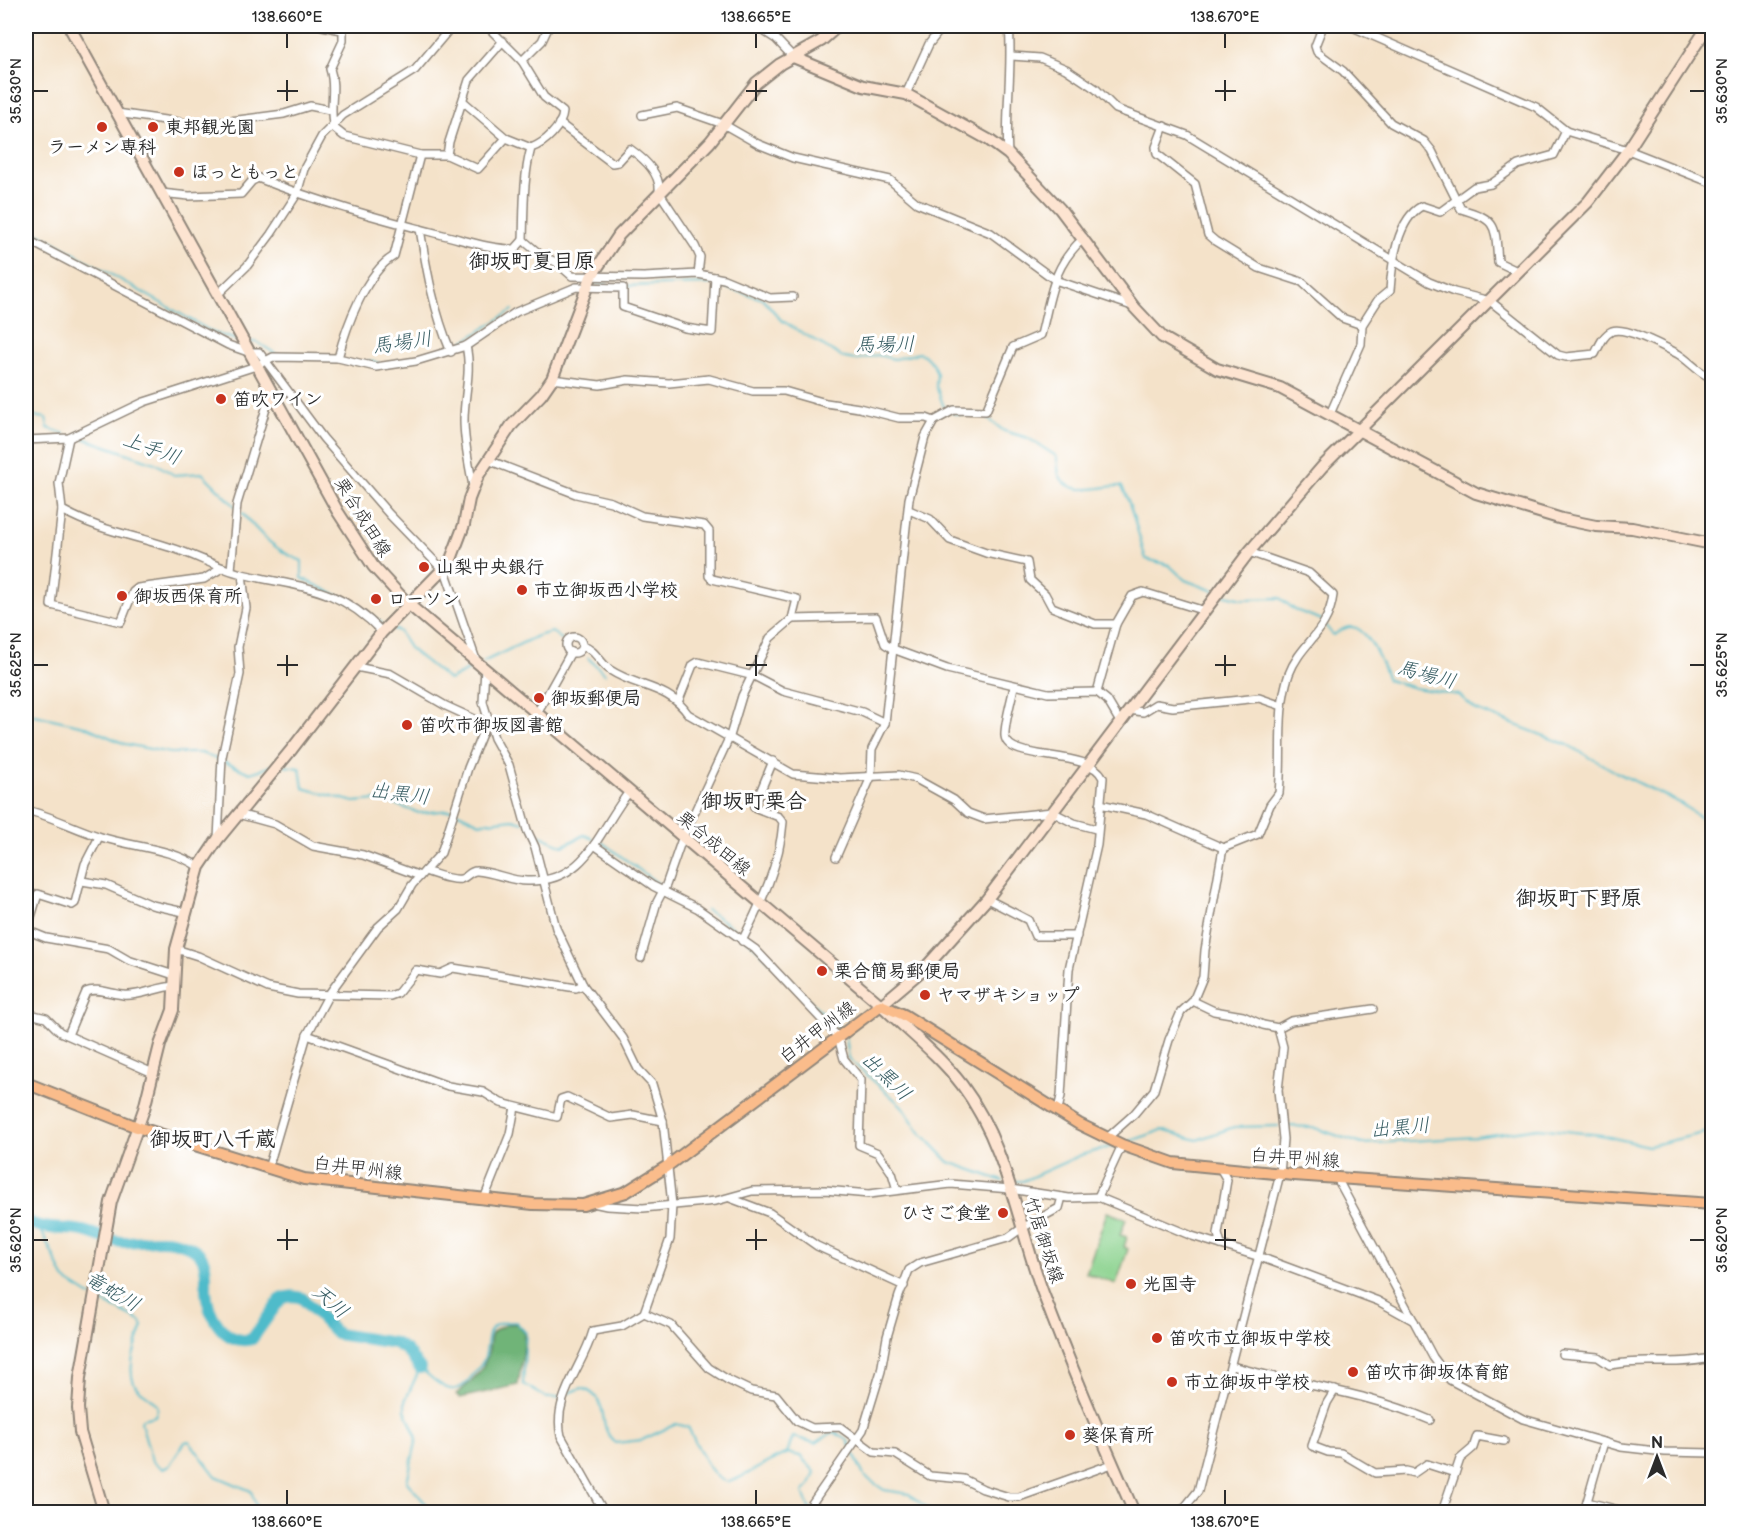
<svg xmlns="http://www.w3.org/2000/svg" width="1738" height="1538" font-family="'Balsamiq Sans','Klee One',sans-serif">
<rect width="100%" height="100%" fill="#fff"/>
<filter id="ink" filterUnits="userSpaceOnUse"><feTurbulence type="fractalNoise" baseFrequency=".0167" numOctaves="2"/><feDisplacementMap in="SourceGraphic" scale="12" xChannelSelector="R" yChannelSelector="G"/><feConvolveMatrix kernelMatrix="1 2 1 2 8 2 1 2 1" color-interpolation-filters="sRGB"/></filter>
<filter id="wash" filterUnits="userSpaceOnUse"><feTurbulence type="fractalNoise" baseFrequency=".008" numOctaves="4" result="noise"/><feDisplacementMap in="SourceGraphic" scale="24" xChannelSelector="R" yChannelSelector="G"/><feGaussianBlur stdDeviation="1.35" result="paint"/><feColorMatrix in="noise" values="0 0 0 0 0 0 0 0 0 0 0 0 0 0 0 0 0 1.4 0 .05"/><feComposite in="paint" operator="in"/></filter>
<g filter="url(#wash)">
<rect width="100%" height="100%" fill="#f4e2c9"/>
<polygon fill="#8ad28d" stroke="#5a7e5c" stroke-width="1.5" points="1107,1212 1126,1219 1120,1235 1127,1237 1124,1247 1128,1249 1116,1284 1086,1273"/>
<path fill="#6fb478" stroke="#4d7052" stroke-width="1.5" d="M507,1324h10l7,8v15l-6,38 -58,13 -4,-4c12,-9 26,-21 31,-37 6,-20 -3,-23 20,-33z"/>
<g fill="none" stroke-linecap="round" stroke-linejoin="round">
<g stroke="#4fbbca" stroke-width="2">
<polyline points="26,226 214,333 240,341"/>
<polyline points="592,283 607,284"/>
<path d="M717,285l46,14 18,21 63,38 12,2 21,-5 17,4 25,-6 5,2 9,9 4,10 -1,12 8,21 11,7 28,1 21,16 24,7 28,18c3,7 1,13 3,19 12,24 43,10 62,11 8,7 20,60 25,73l23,6 16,15 29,11"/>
<polyline points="624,286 711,284"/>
<polyline points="249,342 257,342 276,354"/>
<polyline points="455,347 513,310"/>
<polyline points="367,361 379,363"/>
<polyline points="26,415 46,418 48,428 65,434"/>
<polyline points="83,438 155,463 174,475 202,473 235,506"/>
<path d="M242,513c19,22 33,38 60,48v17l58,29 22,16"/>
<polyline points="1222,594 1243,599 1280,598 1295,610 1322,620"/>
<path d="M1325,625l8,10c5,-2 11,-8 17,-8 18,-2 33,39 38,53l27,8 44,7 17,15 92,35 48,27 64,31 32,23"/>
<polyline points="393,629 399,631 409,648 449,680 472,668"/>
<polyline points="588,658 605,674"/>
<polyline points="483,662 537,636 552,632 563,640"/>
<polyline points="26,713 84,726 125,744 170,753 201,753 219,760"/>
<polyline points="224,762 250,773 275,765"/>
<polyline points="284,766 300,768 303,788 354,802 378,800 389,802 419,813 452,810 480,823 513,819 523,822"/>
<polyline points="527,824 541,836 563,846 584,835 603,843 664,888"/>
<path d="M706,910c54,30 87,81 135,119"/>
<polyline points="846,1036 849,1059 902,1106 919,1131 949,1162 1003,1181"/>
<polyline points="1284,1126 1312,1127 1362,1144 1475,1137 1538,1128 1601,1135 1648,1146 1712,1131"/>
<polyline points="1128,1142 1162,1130 1197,1140 1234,1127 1279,1126"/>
<polyline points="1012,1181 1023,1181 1081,1155 1114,1146"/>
<polyline points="39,1226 65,1280 92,1297"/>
<path d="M97,1299l43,22 3,5c-6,17 -19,46 -6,62 7,7 17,10 21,19l-3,9 -13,3 -1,3 11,39 11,8 6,-3 16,-24 4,-1 27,35 35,15 5,14 -5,7"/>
<path d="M569,1393l13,-5c32,12 12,38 34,55l26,-3 34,-16 12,3c39,81 34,55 99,26l13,3 15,16 -5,13 -7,7 6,16 7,4"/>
<polyline points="787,1453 793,1437 816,1443 833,1432 847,1439 864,1476 884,1490 909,1494 932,1512"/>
<path d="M433,1512l-26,-30 10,-44 -12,-28v-9l15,-33c18,15 33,35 52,8 4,-6 11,-12 13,-19 5,-23 -1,-36 31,-35l10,11 -3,51 24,14 14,-1"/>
</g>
<path stroke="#4fbbca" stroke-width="12" d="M26,1220c15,11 38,7 57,11 12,3 26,10 39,11 27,0 46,-8 72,7 14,8 12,27 12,41 1,24 19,57 46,49l28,-39c7,-5 14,-4 22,-2l35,36 58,9 11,7 14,18"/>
</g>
</g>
<g filter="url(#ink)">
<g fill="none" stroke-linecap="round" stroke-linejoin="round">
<g stroke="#90867a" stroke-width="10">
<g id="street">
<polyline points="322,26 342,30"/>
<path d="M343,26v15l-13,28c7,20 -2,39 4,59l10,8 76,19h27l31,14 28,-31 25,10"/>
<polyline points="756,26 776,39 793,57"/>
<path d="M1323,26l-8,20 2,6 26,19 48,52 33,18 8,10 29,58c37,11 34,16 37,53l21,10"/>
<polyline points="1350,26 1536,107 1566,131 1628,150 1712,183"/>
<path d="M1012,56l28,2 26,11 30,20 20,20 71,26 242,147 25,10 36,9 68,54 8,2 29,-3c4,-8 8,-19 17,-23 14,-5 53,16 66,23 13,8 20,19 34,24"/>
<polyline points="522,61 542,41 549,26"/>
<polyline points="906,94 929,44 943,26"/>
<polyline points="464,102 506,138"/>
<polyline points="117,113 199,125 284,114 310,106 330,110"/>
<polyline points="642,115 677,108 723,124 758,144 793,158 890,180 917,203 991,233 1055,280 1132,306"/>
<path d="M559,123l53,40 6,-1 12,-13c13,9 31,25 29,43l36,54 5,11 -2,17"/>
<polyline points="1164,126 1156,147 1157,154 1195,184 1208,235 1215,241 1259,268 1302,282 1342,318 1362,325"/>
<path d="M1008,154c-3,-43 5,-85 1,-128"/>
<polyline points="447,155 449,142 469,80 503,41"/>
<path d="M161,193l28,3 52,-2 11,-13 6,-3c60,24 123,41 185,57 25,6 47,14 72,14l8,-9c1,-30 0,-62 8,-92 14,-5 31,-21 32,-36l-19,-15 -22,-36 -35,-35"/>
<path d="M420,229c7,43 14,83 31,123"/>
<polyline points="26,239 228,345 248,352 259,352 323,438 389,514 446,573 476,660"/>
<polyline points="523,240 542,256 556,262 572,276 644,277 698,274 724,279 770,298 793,297"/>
<polyline points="217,295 247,266 271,234 297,194 304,169 322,136 343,115 415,70 452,26"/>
<path d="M466,346c6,25 -2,49 -2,74 0,23 5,44 9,66"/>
<path d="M338,358c8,-31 28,-86 56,-102l26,-101"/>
<polyline points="552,379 600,385 628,380 669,383 709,379 753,391 784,391 826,403 859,408 899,418 926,418 934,421"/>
<path d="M1330,414l31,-70 1,-19 16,-25 12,-10c2,-27 7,-71 32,-84l18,6 34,-25 17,-3 27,-19 36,-10 12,-24"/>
<path d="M69,438l-10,45 3,27c38,21 68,24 107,37 25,7 48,21 73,27 59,14 95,11 140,58"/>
<polyline points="26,440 69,438 144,402 256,366 273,357 338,358 376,367 416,361 466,346 516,312 576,287 623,288 623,307 685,328 712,332 715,277"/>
<polyline points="488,460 576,494 611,502 642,516 704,525 709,531 709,576 712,579 797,599 792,619"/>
<polyline points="62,510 51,605 121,622 133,592 138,588 204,579 222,568"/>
<polyline points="909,510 930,519 950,540 986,553 1027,562 1030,580 1045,594 1052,607 1095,624 1116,624"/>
<polyline points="231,570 237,504 271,392"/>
<circle cx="574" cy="645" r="8"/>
<path d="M582,646c13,3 18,17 28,24 27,18 58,15 78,44l105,60 47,4 59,-3 17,4 38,21 14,13 16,6 68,-7 22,11 22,6"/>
<polyline points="356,667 391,674 446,706 481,722 488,719"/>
<path d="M485,669l-2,33 11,36 15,27 18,65 8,17 21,81 27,57 40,53 15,31 14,15 11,37 9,84 -2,34 -26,74 -22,13 -29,5c-10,36 -41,66 -32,105l43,76"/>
<path d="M1014,686c-2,13 -10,38 -9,50 3,27 85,12 98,42l-6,67 -28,124 -8,127 -3,14"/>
<polyline points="1097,692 1116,624 1132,596 1143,592 1205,611"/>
<polyline points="679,700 693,665 698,662 754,676 783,691 862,712 885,723"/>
<polyline points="1129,710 1143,712 1156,704 1173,707 1259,698 1282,706"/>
<polyline points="537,713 571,652"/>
<path d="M1100,804l46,10 77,34 35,-14 12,-29 9,-12c4,-39 -3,-82 10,-119 12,-32 39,-40 44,-79l-24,-22 -60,-21"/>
<path d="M26,810c26,6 49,19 75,27 32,10 70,11 98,30"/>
<polyline points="238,814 275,824 313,846 363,855 420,876"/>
<polyline points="218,839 222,757 240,674 238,647 246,608 242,574"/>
<polyline points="594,845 653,886 697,908 755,949 838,1037 844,1059 861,1080 859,1145 878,1153 892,1173 897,1190"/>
<path d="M836,857l35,-80 1,-28 13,-26 24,-224 16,-62 9,-16 20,-11 32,1 27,-64 28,-12c10,-39 11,-69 43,-97"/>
<path d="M425,871c10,3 26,10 36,8 7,-2 9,-9 16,-8 17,1 33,10 50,10 60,2 71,-50 102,-89"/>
<polyline points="82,881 106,885 152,905 184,912"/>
<polyline points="987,899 1028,920 1035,936 1077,936"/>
<polyline points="26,930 46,938 109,949 128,960 174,975"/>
<polyline points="27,930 38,894 72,905 75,903 85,864 99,837"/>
<path d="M742,941c19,-38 38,-77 41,-119l-4,-5 -25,-10 19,-46"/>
<polyline points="176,949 198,956 268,988 298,994 390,996 398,993 416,970 440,974 453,968 576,988 583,985"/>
<polyline points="641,958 657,902 666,885 682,839 730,736 742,696 770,638 792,619 876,617 885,644 893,649 947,669 1048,693 1097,692 1107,700 1120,722"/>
<polyline points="1193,1001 1214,1011 1243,1016 1263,1025 1278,1028 1291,1021 1373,1009"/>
<polyline points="26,1013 46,1018 60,1032 153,1073"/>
<path d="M68,1035l18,-43c10,-5 25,2 37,3 16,2 34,-8 51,-9"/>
<polyline points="307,1035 448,1086 483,1092 501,1103 557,1117 561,1099 567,1097 611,1118 633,1115 663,1121"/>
<polyline points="1107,1138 1134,1114 1154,1090 1169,1040 1181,1012 1193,1001 1203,977 1205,950 1223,848"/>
<polyline points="1220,1168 1227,1180 1218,1234 1221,1245"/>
<polyline points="268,1169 307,1035 329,994 378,927 398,909 412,885 441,853 468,768 488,719"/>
<polyline points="1337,1178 1433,1357 1450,1380 1523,1419 1621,1447 1665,1452 1712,1453"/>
<polyline points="1098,1197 1122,1145"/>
<polyline points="730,1198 770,1213 817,1246 904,1286"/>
<polyline points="484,1199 510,1134 515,1107"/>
<polyline points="593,1203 607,1206 643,1208 716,1201 752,1191 825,1190 869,1194 951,1184 1010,1189 1069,1198 1098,1197 1192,1236 1260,1257 1378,1301 1414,1321"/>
<polyline points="644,1313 671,1325 709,1368 728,1380 751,1391 776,1395 797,1421 812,1428 840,1427 874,1452 895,1454 930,1476 963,1479 983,1489 1009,1497 1019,1497 1112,1464"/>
<path d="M1562,1354l36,3 12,8c34,-7 62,1 95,-6"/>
<path d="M1232,1366c66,19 134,26 198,54"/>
<polyline points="1335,1390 1327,1403 1312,1446 1328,1452 1341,1453 1375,1473 1406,1471 1414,1473 1427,1464 1455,1473"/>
<polyline points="1587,1502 1627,1512"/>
<polyline points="806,1512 863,1430 881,1371 887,1337 899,1296 909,1270 920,1263 1008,1238 1022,1228 1059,1208 1062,1197"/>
<polyline points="1181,1512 1198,1491 1280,1174 1283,1139 1278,1090 1283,1047 1278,1028"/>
<polyline points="1442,1512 1460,1459 1473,1448 1477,1436 1504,1441"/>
<polyline points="1584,1512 1604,1442"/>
</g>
</g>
<g stroke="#90867a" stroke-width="14">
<g id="secondary">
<path d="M69,26l269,486 35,54 34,37 474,402c27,26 58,50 81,80 45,60 56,140 81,208 28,74 59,147 91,219"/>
<polyline points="793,57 863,86 906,94 989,140 1008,154 1060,209 1134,307 1162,337 1217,369 1280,388 1476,493 1562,519 1596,526 1632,528 1712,544"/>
<polyline points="881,1005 926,967 987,899 1249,552 1322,467 1588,202 1628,150 1708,26"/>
<polyline points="104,1512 80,1432 78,1408 80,1378 111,1202 144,1109 160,1045 173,1010 176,949 199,867 218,839 292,749 382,632 450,562 464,525 469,499 478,476 511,426 541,395 552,379 591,277 619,235 710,142 756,83 780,64 821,41 838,26"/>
</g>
</g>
<g stroke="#90867a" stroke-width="14">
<polyline id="primary" points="26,1083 137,1127 304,1179 533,1204 583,1205 626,1192 666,1167 881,1005 904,1015 1079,1124 1122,1145 1173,1163 1294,1175 1712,1204"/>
</g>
<use href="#street" stroke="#fff" stroke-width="7"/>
<use href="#secondary" stroke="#fde4d1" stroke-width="10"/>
<use href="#primary" stroke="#fabc8b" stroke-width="10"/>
</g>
</g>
<path fill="none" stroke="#2b2b2b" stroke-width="2" d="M287,33v15M756,33v15M1225,33v15M287,80v21M756,80v21M1225,80v21M33,91h15M277,91h21M746,91h21M1215,91h21M1690,91h15M287,655v21M756,655v21M1225,655v21M33,665h15M277,665h21M746,665h21M1215,665h21M1690,665h15M287,1229v21M756,1229v21M1225,1229v21M33,1240h15M277,1240h21M746,1240h21M1215,1240h21M1690,1240h15M287,1490v15M756,1490v15M1225,1490v15"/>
<g fill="#c8321e" stroke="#fff" stroke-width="2">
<circle cx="102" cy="127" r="6"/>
<circle cx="153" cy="127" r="6"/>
<circle cx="179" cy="172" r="6"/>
<circle cx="221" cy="399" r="6"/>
<circle cx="424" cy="567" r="6"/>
<circle cx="522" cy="590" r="6"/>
<circle cx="122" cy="596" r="6"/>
<circle cx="376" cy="599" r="6"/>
<circle cx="539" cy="698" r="6"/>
<circle cx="407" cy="725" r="6"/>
<circle cx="822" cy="971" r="6"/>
<circle cx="925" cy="995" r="6"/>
<circle cx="1003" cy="1213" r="6"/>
<circle cx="1131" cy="1284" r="6"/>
<circle cx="1157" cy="1338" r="6"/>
<circle cx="1353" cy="1372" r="6"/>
<circle cx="1172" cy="1382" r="6"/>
<circle cx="1070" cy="1435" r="6"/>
</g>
<g text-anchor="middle" stroke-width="6" stroke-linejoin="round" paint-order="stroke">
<g font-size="18" font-weight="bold" fill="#2b2b2b" stroke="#fff" text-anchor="start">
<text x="165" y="133">東邦観光園</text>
<text x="102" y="153" text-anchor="middle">ラーメン専科</text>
<text x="191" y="178">ほっともっと</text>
<text x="233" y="405">笛吹ワイン</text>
<text x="436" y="573">山梨中央銀行</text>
<text x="534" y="596">市立御坂西小学校</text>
<text x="134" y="602">御坂西保育所</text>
<text x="388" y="605">ローソン</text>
<text x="551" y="704">御坂郵便局</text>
<text x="419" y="731">笛吹市御坂図書館</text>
<text x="834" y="977">栗合簡易郵便局</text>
<text x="937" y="1001">ヤマザキショップ</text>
<text x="991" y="1219" text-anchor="end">ひさご食堂</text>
<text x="1143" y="1290">光国寺</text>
<text x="1169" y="1344">笛吹市立御坂中学校</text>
<text x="1365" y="1378">笛吹市御坂体育館</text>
<text x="1184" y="1388">市立御坂中学校</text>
<text x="1082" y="1441">葵保育所</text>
</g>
<g font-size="18" fill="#2b2b2b" stroke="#fff">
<text transform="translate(363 517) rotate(58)" y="6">栗合成田線</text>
<text transform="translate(714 843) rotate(40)" y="6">栗合成田線</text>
<text transform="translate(817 1032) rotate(-37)" y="6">白井甲州線</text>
<text transform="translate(1295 1158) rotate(4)" y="6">白井甲州線</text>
<text transform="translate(358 1168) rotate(7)" y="6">白井甲州線</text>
<text transform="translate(1044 1240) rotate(72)" y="6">竹居御坂線</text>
</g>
<g font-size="20" font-style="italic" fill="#385d63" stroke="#fff">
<text transform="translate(402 342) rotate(-8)" y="7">馬場川</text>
<text transform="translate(885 344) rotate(-1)" y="7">馬場川</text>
<text transform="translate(152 448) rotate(20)" y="7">上手川</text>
<text transform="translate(1427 674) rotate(15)" y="7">馬場川</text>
<text transform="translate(400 793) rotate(7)" y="7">出黒川</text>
<text transform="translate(887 1076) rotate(44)" y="7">出黒川</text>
<text transform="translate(1400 1127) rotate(-5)" y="7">出黒川</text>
<text transform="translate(113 1291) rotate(30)" y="7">竜蛇川</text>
<text transform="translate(331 1301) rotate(41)" y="7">天川</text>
</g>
<g font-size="21" font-weight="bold" fill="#2b2b2b" stroke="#fff">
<text x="532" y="268">御坂町夏目原</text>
<text x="754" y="808">御坂町栗合</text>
<text x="1579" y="905">御坂町下野原</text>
<text x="213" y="1146">御坂町八千蔵</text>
</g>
</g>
<rect width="1738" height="1538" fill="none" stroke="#fff" stroke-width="66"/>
<g transform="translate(1657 1457)" stroke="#ffffff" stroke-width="4.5" paint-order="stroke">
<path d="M0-4.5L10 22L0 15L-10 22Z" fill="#2b2b2b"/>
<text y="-9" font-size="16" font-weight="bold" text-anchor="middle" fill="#2b2b2b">N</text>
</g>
<rect x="33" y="33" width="1672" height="1472" fill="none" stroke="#2b2b2b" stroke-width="2"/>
<g font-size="15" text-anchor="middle" fill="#2b2b2b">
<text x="287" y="22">138.660°E</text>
<text x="756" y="22">138.665°E</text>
<text x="1225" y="22">138.670°E</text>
<text transform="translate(16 91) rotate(-90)" y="5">35.630°N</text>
<text transform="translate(1722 91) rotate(-90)" y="5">35.630°N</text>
<text transform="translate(16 665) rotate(-90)" y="5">35.625°N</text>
<text transform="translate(1722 665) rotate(-90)" y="5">35.625°N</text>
<text transform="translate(16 1240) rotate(-90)" y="5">35.620°N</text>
<text transform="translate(1722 1240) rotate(-90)" y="5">35.620°N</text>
<text x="287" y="1527">138.660°E</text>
<text x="756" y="1527">138.665°E</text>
<text x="1225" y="1527">138.670°E</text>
</g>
</svg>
